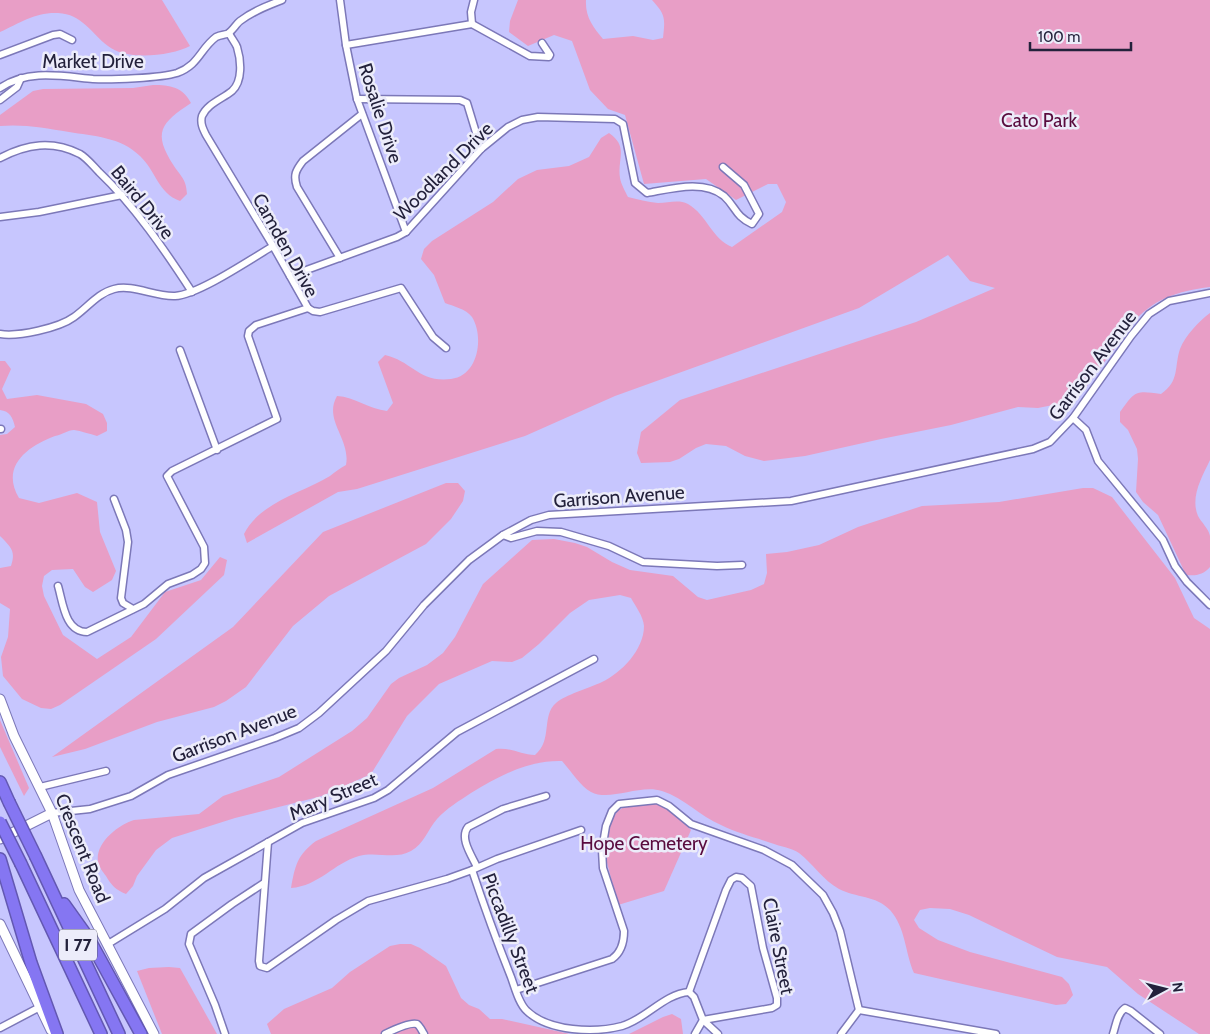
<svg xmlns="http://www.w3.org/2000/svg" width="1210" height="1034" font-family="Cabin,sans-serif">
<rect width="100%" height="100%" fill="#c7c6fe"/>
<g fill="#e89ec6">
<path d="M0,0h162l28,46c-19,10 -64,15 -82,0 -17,-13 -26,-32 -50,-33 -23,-1 -38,10 -58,19z"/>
<path d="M518,0h68c-1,17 7,27 17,39l30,-3 20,4 10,-2c2,-19 3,-23 -11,-38h558v287c-32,4 -58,12 -79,38l-1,-1 -15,18 2,3 -33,45 -4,-4 -12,13 -10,5 -20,4 -20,-1 -67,18 -70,14 -76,17 -41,5 -19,-5 -19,-10 -20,-2 -10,4 -17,11 -9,3 -29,1 -4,-10 4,-21 39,-32 236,-78 79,-34 -25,-7 -22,-26 -89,53 -244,88 -90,40 -168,53 -19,3 -91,51 -3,-9c16,-32 58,-41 86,-58 5,-4 10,-8 16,-11 5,-26 -23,-45 -9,-69 18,1 32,13 50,15l6,-8 -15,-41 7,-7c27,6 34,28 66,24 28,-3 33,-43 21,-62 -6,-8 -19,-11 -27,-14l-11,-28 -13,-16 3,-10 8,-8 61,-39 25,-23 19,-9 32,-4 20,-9 12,-19 8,-5c20,14 8,25 11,45 1,6 5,13 8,19 9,2 20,5 30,6 11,0 20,-4 30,1 19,11 24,35 44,43l50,-35 4,-10 -9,-18h-9l-32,16 -30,-21 -62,5 -19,-69 -17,-6 -18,-19 -18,-49 -18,-6 -26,11 -19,-14 1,-11z"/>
<path d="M153,85c17,0 30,2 38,18 -30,20 -39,29 -17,63 8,12 12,13 13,28l-7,7c-22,-8 -24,-30 -40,-45 -19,-19 -47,-20 -71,-24 -24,-4 -45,-8 -69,-6v-11l33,-24 10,-2 90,-1z"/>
<path d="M1210,313v147c-8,17 -20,37 -12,56 3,6 11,13 12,20 0,10 0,21 0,31 -7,8 -14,9 -24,8l-28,-60 -15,-13 -7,-10 2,-33 -1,-10 -9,-19 -8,-8v-10c15,-21 15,-22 41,-18 19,-13 13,-27 19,-45 5,-13 19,-28 30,-36z"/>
<path d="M0,361h5l6,8 -9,20 5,10 30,-4 49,9 17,10 4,9v8l-10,5c-7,-2 -16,-5 -23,-6 -6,0 -13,5 -19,6 -27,10 -55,30 -36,62l20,5 38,-10 20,9 3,30 16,39 -4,9 -19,12 -8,-5 -12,-18 -21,1 -8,6 -2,10 2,10 19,39 34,24 34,-22 34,-45 36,-12 19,-23 7,3 -3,15 -68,64 -96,66 -9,4 -10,-1 -19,-9 -19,-23 -2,-19 7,-20 2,-28 -10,-6v-35l11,-2c5,-15 0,-19 -11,-30v-101l7,-1 8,-7c-2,-9 -5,-16 -15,-17z"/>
<polygon points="446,483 458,483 465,491 463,501 451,519 426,544 329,596 293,626 246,687 226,701 214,707 157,722 85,749 52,757 233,627 323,532"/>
<path d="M1083,488h10l19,9 63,81 19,40 16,11v405h-11l-61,-40 -31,-27 -50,-10 -88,-42 -19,-6 -20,-1 -10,2 -6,10 5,8 19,12 32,12 92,25 7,7 4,11 -7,9 -10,1 -142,-32c-9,-20 -8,-45 -24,-63 -14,-15 -34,-12 -51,-21 -16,-9 -26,-25 -40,-36 -7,-5 -20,-7 -28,-10 -17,-6 -34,-10 -50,-18 -21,-9 -37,-27 -59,-34 -23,-7 -52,11 -71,1 -11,-6 -20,-21 -29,-31 -34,-1 -63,15 -91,32 -12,8 -24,15 -34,26 -9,10 -13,25 -26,32 -16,9 -35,0 -52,5 -25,7 -40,30 -68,32 4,-22 6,-33 25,-47l117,-53 63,-39c15,-2 25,6 39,6 18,-15 6,-39 21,-52 9,-8 33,-15 46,-21 19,-9 42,-32 42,-56 -1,-10 -8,-19 -13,-28l-11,-3 -31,5 -19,13 -31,31 -17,14 -10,4 -20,-1 -53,23 -32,32 -36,58 -49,22 -87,22 -63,20 -16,12 -19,26 -4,10 -7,8c-10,-4 -15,-9 -20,-18 -3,-4 -7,-9 -8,-14 -3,-19 20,-37 36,-42l65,-6 24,-18 56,-19 73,-46 15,-13 24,-34 8,-6 28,-13 16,-12 12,-16 28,-53 49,-44 22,-1 21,4 12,4 25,15 18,8 43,6 25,21 9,3 44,-10 13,-6 3,-11 -1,-19 21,-2 32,-7 39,-18 64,-21 77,-4z"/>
<polygon points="0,720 29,788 24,796 0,747"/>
<polygon points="657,803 671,811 691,830 664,891 618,905 604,851 610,821 618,811 624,807"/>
<polygon points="400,944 411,944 420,948 446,966 461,998 469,1005 479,1009 490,1019 502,1019 570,1034 271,1034 267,1024 284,1009 332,988 350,972 390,946"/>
<polygon points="169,967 180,968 217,1034 162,1034 137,971 149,968"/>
<polygon points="672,1014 681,1019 683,1034 629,1034 663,1017"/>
</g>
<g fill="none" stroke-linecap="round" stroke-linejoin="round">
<g stroke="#7c78b8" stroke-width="9">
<g id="street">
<polyline points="340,0 346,45 357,99 406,232"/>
<polyline points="472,24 471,12 474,0"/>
<path d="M229,33c2,5 6,9 8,14 4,13 6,34 -5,44 -10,8 -25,13 -30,25 -2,7 1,13 4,19l67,111 35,62"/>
<polyline points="346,45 472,24 530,56 549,57 550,55 542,43"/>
<polyline points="0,55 53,35 60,34 72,40"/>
<path d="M0,88c28,-19 61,-12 93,-9 17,1 68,-1 84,-6 22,-8 23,-24 39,-36 4,-2 7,-2 11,-3 5,-2 9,-10 13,-13 13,-10 27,-15 42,-21"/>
<polyline points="357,99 460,100 467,103 481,149"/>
<polyline points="0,100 17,87 21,78"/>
<path d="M0,158c27,-14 52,-18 80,-4 7,4 13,12 19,18 35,33 67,80 93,120"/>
<polyline points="0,217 39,212 122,195"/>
<path d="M340,258l-43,-71c-4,-12 -1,-17 6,-26l59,-47"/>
<path d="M290,276l107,-39 9,-5 75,-83 27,-22 14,-7 16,-3 77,2 8,5 12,59 12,10c23,-4 57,-14 77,3 12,11 11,20 28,28l7,-10 -15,-29 -21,-18"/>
<polyline points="308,308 313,311 320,312 401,288 433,337 446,348"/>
<path d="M0,334c18,3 59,-6 74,-17 13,-9 24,-24 40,-28 19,-5 41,8 61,7 23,-1 76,-37 98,-50"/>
<polyline points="180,350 217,450"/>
<polyline points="1073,418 1086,430 1098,461 1163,540 1175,566 1187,582 1210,605"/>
<polyline points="0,429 1,429"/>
<polyline points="114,499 126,530 128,542 121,598 123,603 133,609"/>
<polyline points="503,535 511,538 537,531 561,532 609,546 643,562 717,566 742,565"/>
<path d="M58,586c5,17 7,46 29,46l57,-28 24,-20 24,-9 9,-6 4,-6 -1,-16 -37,-71 5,-5 105,-52 -29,-83 1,-5 7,-6 52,-17"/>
<polyline points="40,787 106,771"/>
<polyline points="52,813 90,809 131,796 168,775 275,738 299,728 319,713 386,651 424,605 469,560 503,535 531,520 549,515 791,501 1033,449 1050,442 1073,418 1131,336 1149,314 1169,301 1210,293"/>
<polyline points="268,842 259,961 260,966 267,968 336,920 368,901 447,879 472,870 497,859 581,830"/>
<path d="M477,867c-5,-11 -18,-29 -9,-40l35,-18 43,-13"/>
<path d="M472,870c12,36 25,72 39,107 4,11 8,27 16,34 22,21 68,22 95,15 24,-7 42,-32 67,-34"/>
<polyline points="108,944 165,909 204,878 302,823 374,798 388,790 457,732 594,659"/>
<path d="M516,990l96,-31c10,-7 12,-17 12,-28l-21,-63 -1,-18 4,-24 6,-15 7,-7 38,-4 12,6 22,18 73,26 28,15 31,30 10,18 7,18 19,79"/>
<polyline points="689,992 726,890 731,880 736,877 742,878 751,886 763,948 777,998 777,1005 772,1008 703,1020 695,1034"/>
<polyline points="689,992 694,997 703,1020 718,1034"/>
<polyline points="859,1010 996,1034"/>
<polyline points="0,1028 40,1007"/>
<polyline points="225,1034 215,1005 189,944 191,934 232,904 264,883"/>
<path d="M385,1034c6,-3 25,-12 32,-10 3,2 5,7 7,10"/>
<polyline points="841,1034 859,1010"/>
<path d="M1113,1034c3,-9 4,-20 12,-26l6,3 29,23"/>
</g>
</g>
<g stroke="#7c78b8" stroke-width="11">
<g id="secondary">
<polyline points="0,699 14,736 52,813 79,890 154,1034"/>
<polyline points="0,839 52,813"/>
<polyline points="0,924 51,1030"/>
</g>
</g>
<g stroke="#6358b2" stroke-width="14">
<g id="highway">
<polyline points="0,782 9,802"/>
<polyline points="36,857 119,1034"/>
<polyline points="0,859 31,963 57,1034"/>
<polyline points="21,864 101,1034"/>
<polyline points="64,904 89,939 141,1034"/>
</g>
</g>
<use href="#street" stroke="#fff" stroke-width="6"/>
<use href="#secondary" stroke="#fff" stroke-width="9"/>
<use href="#highway" stroke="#8576f2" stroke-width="11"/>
<g stroke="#6358b2" stroke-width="14" stroke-linecap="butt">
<g id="highway-bridge">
<polyline points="9,802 36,857"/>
<polyline points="0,822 21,864"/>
</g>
</g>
<use href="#highway-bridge" stroke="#8576f2" stroke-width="11"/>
</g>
<g text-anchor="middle" stroke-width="5" stroke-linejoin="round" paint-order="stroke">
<rect fill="#ececfa" stroke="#5f5e74" stroke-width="1" x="59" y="929.5" width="38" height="31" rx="4"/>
<g font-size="18" font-weight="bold" fill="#23213b">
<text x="78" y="951">I 77</text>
</g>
<g font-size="19" fill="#23213b" stroke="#ececfa">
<text x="93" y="68">Market Drive</text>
<text transform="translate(381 113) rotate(72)" y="7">Rosalie Drive</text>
<text transform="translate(443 171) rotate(-45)" y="7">Woodland Drive</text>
<text transform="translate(143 202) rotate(51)" y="7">Baird Drive</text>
<text transform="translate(286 245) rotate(61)" y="7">Camden Drive</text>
<text transform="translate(1092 365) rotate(-53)" y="7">Garrison Avenue</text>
<text transform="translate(619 496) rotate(-4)" y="7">Garrison Avenue</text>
<text transform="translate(234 733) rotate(-21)" y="7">Garrison Avenue</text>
<text transform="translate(333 796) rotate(-23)" y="7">Mary Street</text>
<text transform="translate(83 848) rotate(68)" y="7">Crescent Road</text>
<text transform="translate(511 933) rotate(69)" y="7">Piccadilly Street</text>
<text transform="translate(779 946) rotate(79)" y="7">Claire Street</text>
</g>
<g font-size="19" fill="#590b3e" stroke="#ececfa">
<text x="1039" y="127">Cato Park</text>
<text x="644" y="850">Hope Cemetery</text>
</g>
</g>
<g transform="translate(1165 989) rotate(83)" stroke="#ececfa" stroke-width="4" paint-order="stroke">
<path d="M0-4L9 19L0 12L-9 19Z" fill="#23213b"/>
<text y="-8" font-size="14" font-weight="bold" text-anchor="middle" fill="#23213b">N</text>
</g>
<path d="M1030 42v8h101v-8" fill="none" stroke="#23213b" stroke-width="2.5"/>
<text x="1038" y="42" font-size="15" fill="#23213b" stroke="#ececfa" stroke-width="4" paint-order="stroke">100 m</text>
</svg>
